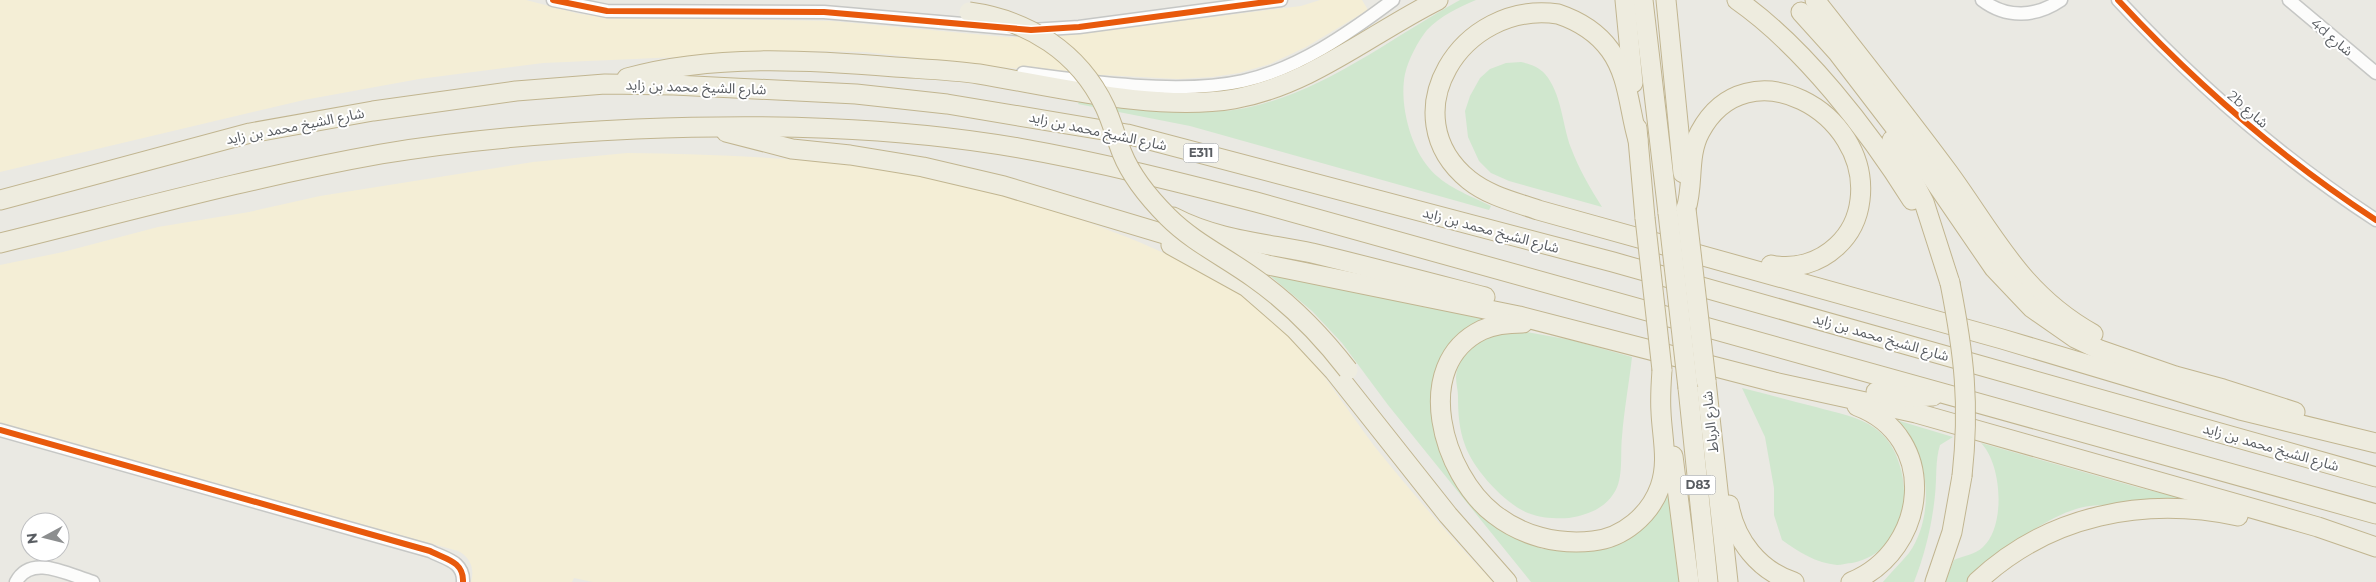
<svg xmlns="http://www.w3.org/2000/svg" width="2376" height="582" font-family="Montserrat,'Noto Sans Arabic',sans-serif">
<rect width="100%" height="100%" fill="#eae9e3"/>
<g fill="#d0e7ce">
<path d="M1460,0h16c-17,7 -36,16 -49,30 -9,11 -19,30 -22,44 -6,29 5,72 24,94 16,19 40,27 62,38l-2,4 -299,-84 -112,-22 1,-2c49,6 123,16 171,5 77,-17 142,-70 210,-107z"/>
<path d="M1521,62c9,2 18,5 24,12 17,20 17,50 26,74 8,21 19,40 31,59l-93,-26 -18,-8 -12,-12 -11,-24 -3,-26 5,-15 10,-18 10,-9 16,-6z"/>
<polygon points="1262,269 1490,320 1471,327 1434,410 1499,528 1542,549 1596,549 1617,545 1634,536 1650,521 1669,491 1679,582 1531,582 1388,405 1342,343 1312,311"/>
<path d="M1521,331l50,9 61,17c-3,27 -8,53 -10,80 -2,16 2,42 -8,56 -10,16 -27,22 -45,25 -12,1 -29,0 -41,-5 -23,-9 -55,-44 -63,-68 -6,-16 -7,-32 -7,-49 0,-6 -2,-12 -2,-19 3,-33 37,-45 65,-46z"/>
<path d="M1742,388c25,6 49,13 74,19 21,6 43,9 60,22 12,9 19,21 23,34 14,40 -1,91 -47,100 -5,0 -10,2 -15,2 -21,-2 -38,-13 -55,-25l-8,-25v-27l-9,-51z"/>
<path d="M1893,419l60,18 -13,8c-5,16 -3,33 -5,50 -3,30 -10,59 -21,87h-31c8,-10 18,-19 26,-29 23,-32 22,-85 0,-117 -4,-7 -11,-12 -16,-17z"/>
<path d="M1981,443l159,45 58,14c-28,-1 -56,1 -84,3 -12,0 -27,0 -38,4 -33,10 -86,48 -108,73h-23l9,-22c9,-4 22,-6 29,-13 23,-21 19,-83 -2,-104z"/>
</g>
<g fill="#f4eed6">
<polygon points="0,0 526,0 580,14 605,17 832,21 1006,37 1043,38 1301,6 1320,0 1362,0 1368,10 1306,47 1270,64 1239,73 1212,77 1178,79 1048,72 865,52 815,51 543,63 419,79 304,100 0,172"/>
<path d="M627,153c79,1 157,4 235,13 88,11 195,42 277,76 41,18 87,37 121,68 17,15 36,32 51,50 23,28 42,58 64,87 37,46 77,92 118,135h-900l-19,-4 -2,4h-101c4,-14 -1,-25 -13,-31l-458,-126v-160l63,-13 95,-25 91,-15 71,-16 213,-34z"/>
</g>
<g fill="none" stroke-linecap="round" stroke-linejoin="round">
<g stroke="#c6c7c5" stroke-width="15">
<g id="minor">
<polyline points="553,0 607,11 824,12 1031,30 1079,27 1281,0"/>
<path d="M1982,0c25,19 54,17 79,0"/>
<path d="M2118,0c77,83 163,158 258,220"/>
<polyline points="2289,0 2376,73"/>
<path d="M1023,73c65,9 157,22 220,8 55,-12 106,-48 150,-81"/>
<path d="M0,430l430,121c15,8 34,10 33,31"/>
<path d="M16,582c15,-29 53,-7 77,0"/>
</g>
</g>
<g stroke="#c1b590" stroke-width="21">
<g id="highway">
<polyline points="1625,0 1633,83"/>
<polyline points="1643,0 1668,213"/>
<polyline points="1666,0 1683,173"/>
<path d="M1737,0c66,46 132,131 175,200"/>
<path d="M1815,0c45,57 90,114 133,172 46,63 73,122 145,162"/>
<polyline points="1801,12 1838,53 1920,160 1994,268 2032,308 2075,338 2100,350 2175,376 2223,389 2295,412"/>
<path d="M627,78c85,-24 182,-18 268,-11 28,2 57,3 84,7 78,13 178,38 255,25 77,-14 136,-65 204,-99"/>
<polyline points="1637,128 1645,218"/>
<polyline points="726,132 792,149 850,155 923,167 1004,186 1268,265 1519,316 1774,382 1916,413 2318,527 2376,547"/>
<path d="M1638,140c-9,-30 -9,-64 -28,-90 -13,-18 -31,-29 -52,-36 -97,-14 -168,102 -89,166 20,16 46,22 69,30l464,129 238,71 136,33"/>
<polyline points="1892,140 1924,202 1950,283"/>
<polyline points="0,200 250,133 373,111 516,91 605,84 674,85 856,94 947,104 1127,134 1613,262 2376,477"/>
<path d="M1686,209c8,-25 1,-53 14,-77 47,-88 171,-20 160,68 -2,17 -10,34 -23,46 -18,17 -43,24 -66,19"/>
<path d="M1173,217c44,23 91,26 139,36 58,14 115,29 173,44"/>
<path d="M0,243c126,-31 252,-66 381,-89 84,-14 169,-21 255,-25 127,-5 256,-3 383,19 80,14 159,34 237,54l1120,312"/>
<polyline points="1171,245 1247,287 1295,329 1334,371 1448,515 1507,582"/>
<path d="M1523,323c-14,0 -28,1 -41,7 -72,35 -39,145 12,184 28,22 63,31 99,27 30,-3 57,-26 67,-54 9,-25 2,-50 1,-75 -1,-14 0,-28 1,-42"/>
<polyline points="1706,381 1728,582"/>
<polyline points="1688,388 1708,582"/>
<polyline points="1876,392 1909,397 1933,396"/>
<polyline points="1673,456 1689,582"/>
<path d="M1729,505c6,35 30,66 65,77"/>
<path d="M1851,582c78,-32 89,-145 6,-176"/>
<polyline points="1935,582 1952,532 1962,476"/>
<path d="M1977,582c71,-67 167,-86 261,-66"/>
</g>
</g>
<use href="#minor" stroke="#fcfcfb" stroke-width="12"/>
<use href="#highway" stroke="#eeecdf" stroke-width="19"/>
<g stroke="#c1b590" stroke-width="21" stroke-linecap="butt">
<g id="highway-bridge">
<path d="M969,12c59,8 110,40 136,95 7,15 11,31 17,46 10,25 27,45 46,64 25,25 57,40 86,61 37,26 67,57 94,92"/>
<polyline points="1686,209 1706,381"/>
<polyline points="1668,213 1688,388"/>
<polyline points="1645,218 1662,370"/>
<path d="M1950,283c14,71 20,121 12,193"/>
</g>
</g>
<use href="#highway-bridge" stroke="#eeecdf" stroke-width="19"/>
<g stroke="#fff" stroke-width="9">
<g id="cycleway">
<polyline points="553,0 607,11 824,12 1031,30 1079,27 1281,0"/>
<path d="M2118,0c77,83 163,158 258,220"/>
<path d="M0,430l430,121c15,8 34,10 33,31"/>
</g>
</g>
<use href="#cycleway" stroke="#e8590c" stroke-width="6"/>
</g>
<g text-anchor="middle" stroke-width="4" stroke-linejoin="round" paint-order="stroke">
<g fill="#fff" stroke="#8b8e91" stroke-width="1">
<rect x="1183.5" y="143.5" width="35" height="19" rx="4"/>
<rect x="1680.5" y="475.5" width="35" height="19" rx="4"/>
</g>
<g font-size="12" font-weight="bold" fill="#595d62">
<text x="1201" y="157">E311</text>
<text x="1698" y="489">D83</text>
</g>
<g font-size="14" fill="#595d62" stroke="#fff">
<text transform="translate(2332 37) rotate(40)" y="5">4d شارع</text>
<text transform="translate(696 87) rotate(2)" y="5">شارع الشيخ محمد بن زايد</text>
<text transform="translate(2248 109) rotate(41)" y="5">2b شارع</text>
<text transform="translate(295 126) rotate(-11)" y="5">شارع الشيخ محمد بن زايد</text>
<text transform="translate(1098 131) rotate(12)" y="5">شارع الشيخ محمد بن زايد</text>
<text transform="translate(1491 230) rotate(15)" y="5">شارع الشيخ محمد بن زايد</text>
<text transform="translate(1881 337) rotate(16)" y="5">شارع الشيخ محمد بن زايد</text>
<text transform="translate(1710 422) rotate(-96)" y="5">شارع الرباط</text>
<text transform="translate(2271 447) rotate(16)" y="5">شارع الشيخ محمد بن زايد</text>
</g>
</g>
<g transform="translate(45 537) rotate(263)"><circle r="24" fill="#ffffff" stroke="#bdbec0"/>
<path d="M0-4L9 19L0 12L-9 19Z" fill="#8c8e8f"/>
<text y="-8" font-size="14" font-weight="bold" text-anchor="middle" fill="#595d62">N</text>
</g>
</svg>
